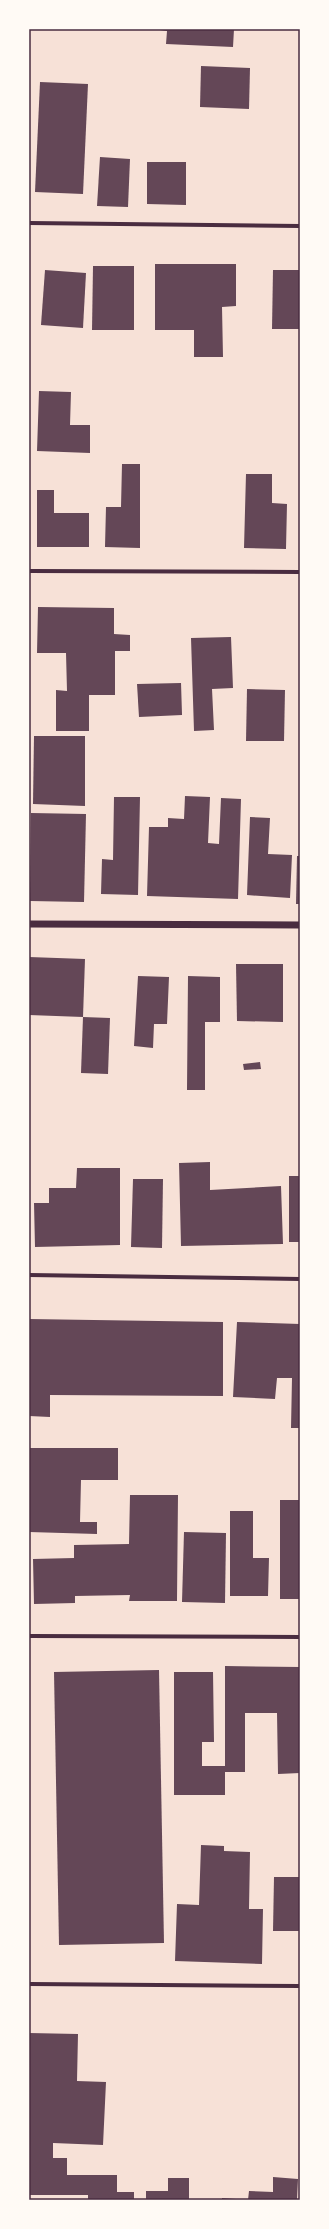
<svg xmlns="http://www.w3.org/2000/svg" width="329" height="2229" font-family="Roboto,sans-serif">
<rect width="100%" height="100%" fill="#f7e1d7"/>
<g fill="#644757">
<polygon points="153,29 234,29 233,47 166,44 167,31"/>
<polygon points="201,66 250,68 249,109 200,107"/>
<polygon points="40,82 88,84 83,194 35,192"/>
<polygon points="100,157 130,159 128,207 97,206"/>
<polygon points="147,162 186,162 186,205 147,204"/>
<polygon points="155,264 236,264 236,306 222,307 223,357 194,357 194,330 155,330"/>
<polygon points="93,266 134,266 134,330 92,330"/>
<polygon points="45,270 86,273 83,328 41,325"/>
<polygon points="273,270 300,270 300,329 272,329"/>
<polygon points="39,391 71,392 70,425 90,425 90,453 37,451"/>
<polygon points="122,464 140,464 140,548 105,547 106,507 121,507"/>
<polygon points="246,474 272,474 272,503 287,504 286,549 244,548"/>
<polygon points="37,490 54,490 54,513 89,513 89,547 37,547"/>
<polygon points="38,607 114,608 114,634 130,635 130,651 115,651 115,695 89,695 89,731 56,731 56,690 67,691 66,653 37,653"/>
<polygon points="231,637 233,688 212,689 214,730 194,731 191,638"/>
<polygon points="181,683 182,715 139,717 137,684"/>
<polygon points="247,689 285,690 284,741 246,741"/>
<polygon points="34,736 85,736 85,806 33,804"/>
<polygon points="185,796 210,797 208,843 219,844 221,798 241,799 238,899 147,896 149,827 168,827 168,818 184,819"/>
<polygon points="114,797 140,797 138,895 101,894 102,859 113,860"/>
<polygon points="31,813 86,814 84,902 30,901"/>
<polygon points="250,817 270,818 268,854 292,855 290,898 247,895"/>
<polygon points="297,856 300,856 300,904 296,904"/>
<polygon points="29,957 85,959 83,1017 29,1015"/>
<polygon points="236,964 283,964 283,1022 237,1021"/>
<polygon points="138,976 169,977 167,1024 154,1024 153,1048 134,1046"/>
<polygon points="188,976 220,977 220,1022 205,1022 205,1090 187,1090"/>
<polygon points="83,1017 110,1018 108,1074 81,1073"/>
<polygon points="260,1062 261,1069 244,1070 243,1064"/>
<polygon points="210,1162 210,1190 281,1186 283,1244 181,1246 179,1163"/>
<polygon points="77,1168 120,1168 120,1245 35,1247 34,1203 49,1203 49,1188 76,1188"/>
<rect x="289" y="1176" width="11" height="66"/>
<polygon points="133,1179 163,1179 162,1248 131,1247"/>
<polygon points="29,1319 223,1322 223,1396 50,1395 50,1417 29,1416"/>
<polygon points="237,1322 300,1324 300,1428 291,1428 292,1378 277,1378 275,1399 233,1397"/>
<polygon points="29,1448 118,1448 118,1480 81,1480 80,1522 97,1522 97,1534 29,1532"/>
<polygon points="130,1495 178,1495 177,1601 129,1601 130,1595 75,1596 75,1603 34,1604 33,1559 74,1558 74,1545 129,1544"/>
<rect x="280" y="1500" width="20" height="99"/>
<polygon points="230,1511 253,1511 253,1558 269,1558 268,1596 230,1596"/>
<polygon points="184,1532 226,1533 225,1603 182,1602"/>
<polygon points="225,1666 300,1667 300,1773 278,1774 277,1713 245,1713 245,1772 225,1772 225,1795 174,1795 174,1672 213,1672 214,1742 202,1742 202,1766 225,1766"/>
<polygon points="159,1670 164,1943 59,1945 54,1672"/>
<polygon points="201,1845 224,1846 224,1851 250,1852 249,1909 263,1909 262,1964 175,1961 177,1904 199,1905"/>
<polygon points="274,1877 300,1877 300,1931 273,1931"/>
<polygon points="29,2033 78,2034 77,2081 106,2082 103,2145 53,2143 53,2158 67,2158 67,2175 117,2175 117,2192 134,2192 134,2200 88,2200 88,2195 29,2195"/>
<polygon points="273,2177 298,2179 297,2200 248,2200 249,2191 273,2192"/>
<polygon points="168,2178 189,2178 189,2200 146,2200 146,2191 168,2191"/>
<polygon points="222,2198 236,2199 236,2200 222,2200"/>
</g>
<g fill="none" stroke-linecap="round" stroke-linejoin="round">
<g stroke="#4a2c40" stroke-width="4">
<polyline points="29,223 300,226"/>
<polyline points="29,571 300,572"/>
<polyline points="29,1275 300,1279"/>
<polyline points="29,1636 300,1637"/>
<polyline points="29,1984 300,1986"/>
</g>
<polyline stroke="#4a2c40" stroke-width="7" points="29,924 300,925"/>
</g>
<rect width="329" height="2229" fill="none" stroke="#fffaf5" stroke-width="60"/>
<rect x="30" y="30" width="269" height="2169" fill="none" stroke="#4a2c40" stroke-width="1.5"/>
</svg>
